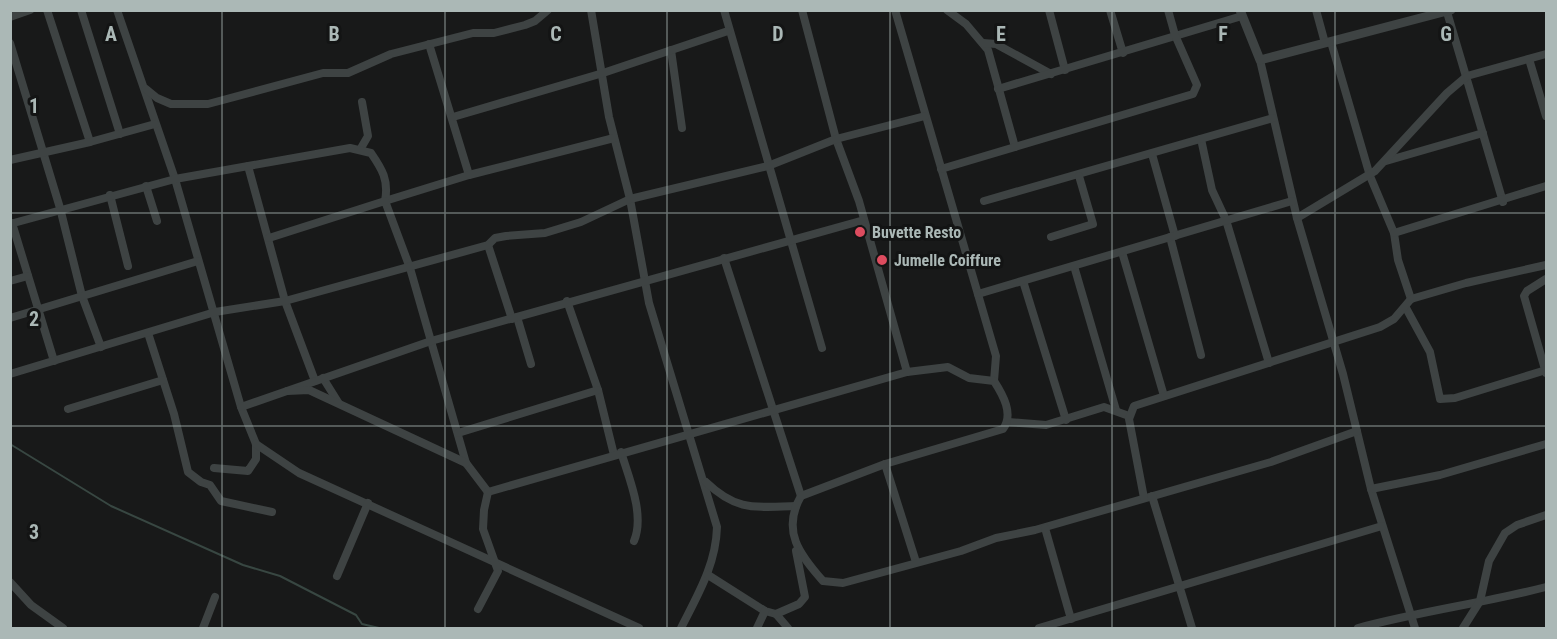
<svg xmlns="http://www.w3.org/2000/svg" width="1557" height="639" font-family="'Roboto Condensed',sans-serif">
<rect width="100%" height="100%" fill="#181919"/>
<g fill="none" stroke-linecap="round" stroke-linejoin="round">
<polyline stroke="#384742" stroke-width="2" points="10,444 111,506 243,565 280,576 356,615 362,624 379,628"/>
<g stroke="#3e4343" stroke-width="8">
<polyline points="47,10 90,142"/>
<polyline points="81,10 120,134"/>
<polyline points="117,10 175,179 241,407 256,444 256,459 248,471 214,468"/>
<path d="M591,10l18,107 21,82 19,104 68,224c-1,38 -20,69 -36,101"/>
<polyline points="724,10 822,348"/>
<polyline points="802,10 836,139 859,201 907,372"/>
<polyline points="895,10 996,356 994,381"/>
<polyline points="947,10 966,24 988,50 1015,147"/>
<polyline points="1049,10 1065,70"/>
<polyline points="1110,10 1123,53"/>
<polyline points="1316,10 1325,43"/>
<polyline points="1447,12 1503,202"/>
<polyline points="10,17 30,10"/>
<polyline points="1331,42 1370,176 1394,233 1398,260 1411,299"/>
<polyline points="10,43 60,208 82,296 101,347"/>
<polyline points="983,43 996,44 1051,74"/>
<polyline points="429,44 469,175"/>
<polyline points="671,50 682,128"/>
<polyline points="1529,59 1546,116"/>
<polyline points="1260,60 1297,218 1343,374 1371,489 1415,628"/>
<polyline points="146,89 157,98 171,104 208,104 323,73 348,73 391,54 473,33 494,33 525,25 535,21 548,10"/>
<polyline points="998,89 1242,16"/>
<polyline points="453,117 603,73 728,31"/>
<polyline points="1201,139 1212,190 1226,220 1269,363"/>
<polyline points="361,148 368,136 362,102"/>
<polyline points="1152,154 1175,236"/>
<polyline points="10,160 90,142 155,124"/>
<polyline points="1386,161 1483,133"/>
<polyline points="248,166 285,301 315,381"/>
<polyline points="941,169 1193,94 1197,85 1175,35 1168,10"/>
<polyline points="146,186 157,221"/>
<polyline points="110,195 128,266"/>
<polyline points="984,201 1273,118"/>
<polyline points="1297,218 1375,171 1447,93 1467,76 1546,54"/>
<polyline points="12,223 54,361"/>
<path d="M10,224l165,-45 175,-31 21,5c11,16 18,27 14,48l84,-26 145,-37"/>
<polyline points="1394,233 1546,186"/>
<polyline points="1051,237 1093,224 1079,176"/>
<polyline points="1170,237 1201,355"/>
<polyline points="269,238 385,201 410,268 466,463 488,492"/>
<polyline points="488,245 512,319"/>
<polyline points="1122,252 1164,396"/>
<polyline points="724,258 801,496"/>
<polyline points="1074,266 1116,410"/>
<polyline points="1546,279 1527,291 1524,296 1546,373"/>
<polyline points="10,281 28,276"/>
<polyline points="1023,281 1066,420"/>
<polyline points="978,294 1292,201"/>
<polyline points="567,301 598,390 614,455"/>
<polyline points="1406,308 1430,352 1440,399 1455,398 1546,370"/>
<polyline points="517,317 531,364"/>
<polyline points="10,318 198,261"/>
<polyline points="148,333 174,414 188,472 201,482 210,485 221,501 272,512"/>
<polyline points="10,374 215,312 285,301 488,245 495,238 506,236 545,233 581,222 630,199 768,166 836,139 925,116"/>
<polyline points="323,378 338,402"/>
<polyline points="287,391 431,341 864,220"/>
<polyline points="241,407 287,391 309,390 466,463"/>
<polyline points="68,409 163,380"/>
<polyline points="1008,422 1046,425 1104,407 1129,416"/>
<polyline points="458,433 598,390"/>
<polyline points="256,444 299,473 639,628"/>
<path d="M621,452c8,26 24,63 13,89"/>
<polyline points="885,464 916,562"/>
<path d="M706,482c31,30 50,25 90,24"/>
<polyline points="1371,489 1440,475 1546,444"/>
<path d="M488,492l419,-120 41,-5 21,11 25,3c9,14 20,33 9,48l-118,35 -84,32c-20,35 -1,59 22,85l20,2 118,-32 35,-13 39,-8 236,-68 86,-31"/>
<polyline points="1152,496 1192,628"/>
<polyline points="1144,498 1129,419 1134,406 1380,327 1394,319 1411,299 1466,283 1546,265"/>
<polyline points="1045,528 1071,619"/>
<polyline points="708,575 765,611 776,614 788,628"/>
<polyline points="337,576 368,503"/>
<polyline points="10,582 31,605 63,628"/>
<polyline points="478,609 498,571 483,529 484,510 488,492"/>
<polyline points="776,614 799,604 805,597 796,551"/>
<polyline points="203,628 215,597"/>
<polyline points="757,628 765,611"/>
<polyline points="1039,628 1382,526"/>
<path d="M1358,628c63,-17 126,-25 188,-41"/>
<polyline points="1463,628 1480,601 1489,561 1505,533 1517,525 1546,515"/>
</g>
<polyline stroke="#3e4343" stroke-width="9" points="1240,10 1260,60 1451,10"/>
</g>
<path fill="none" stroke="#abb8b6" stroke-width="1.5" stroke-opacity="0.55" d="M222,10v618M445,10v618M667,10v618M890,10v618M1112,10v618M1335,10v618M10,213h1536M10,426h1536"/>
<g fill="#dd4c5f" stroke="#131414" stroke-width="2">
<circle cx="860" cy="232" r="6"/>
<circle cx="882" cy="260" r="6"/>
</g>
<g text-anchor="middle" stroke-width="6" stroke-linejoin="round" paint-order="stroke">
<g font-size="16" font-weight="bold" fill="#abb8b6" stroke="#131414" text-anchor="start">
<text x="872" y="238">Buvette Resto</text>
<text x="894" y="266">Jumelle Coiffure</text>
</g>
</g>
<g font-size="20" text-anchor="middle" font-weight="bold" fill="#abb8b6" stroke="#131414" stroke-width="6" stroke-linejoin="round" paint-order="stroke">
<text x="111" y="41">A</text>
<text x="334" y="41">B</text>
<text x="556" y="41">C</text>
<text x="778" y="41">D</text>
<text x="1001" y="41">E</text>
<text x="1223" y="41">F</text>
<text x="1446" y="41">G</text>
<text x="34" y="113">1</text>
<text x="34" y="326">2</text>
<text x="34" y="539">3</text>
</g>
<rect width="1557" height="639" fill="none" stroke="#abb8b6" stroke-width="24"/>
</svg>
